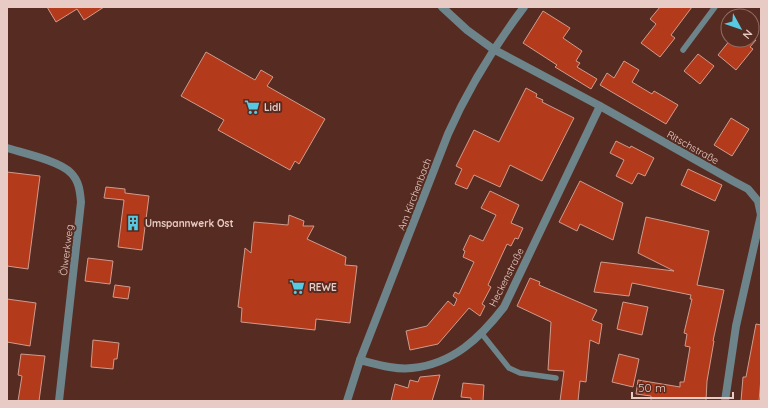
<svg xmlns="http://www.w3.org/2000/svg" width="768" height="408" font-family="Quicksand,sans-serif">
<rect width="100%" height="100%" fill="#562b21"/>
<g fill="#b33b1c" stroke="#cf9b8d">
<polygon points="47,7 104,7 84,20 77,9 56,22"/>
<polygon points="660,7 692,7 671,35 675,38 660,57 641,43 656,24 650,19"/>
<polygon points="543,11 570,28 563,38 582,51 576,61 580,63 577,67 597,79 591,89 555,67 557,65 523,43"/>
<polygon points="730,40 756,40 750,47 753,49 736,70 718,55"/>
<polygon points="206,52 255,80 261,70 273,77 267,86 325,119 299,164 295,161 290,170 218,130 224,120 181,96"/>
<polygon points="698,54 714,66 700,84 684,71"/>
<polygon points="624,61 639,70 632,82 652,94 654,91 678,105 666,124 600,85 607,73 614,78"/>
<polygon points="526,88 537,94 536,97 543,100 542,102 574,118 542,181 510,165 500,187 474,175 467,189 455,184 462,169 456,166 474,130 499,142"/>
<polygon points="731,118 749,129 732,156 714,145"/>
<polygon points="616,141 630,148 631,146 654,158 645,176 638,173 632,184 616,176 624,160 610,153"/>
<polygon points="688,169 722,185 715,201 681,185"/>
<polygon points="7,172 40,176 28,269 7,266"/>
<polygon points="580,181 623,203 613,240 580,224 577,231 559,222"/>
<polygon points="106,187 125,189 125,193 149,196 142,250 118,247 124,200 104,198"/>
<polygon points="490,191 519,205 511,223 523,228 518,239 515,238 511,246 507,244 488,285 491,287 482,304 485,306 480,316 469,308 438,344 410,350 406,331 427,326 448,301 454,306 457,299 453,296 455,292 459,294 474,262 463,257 465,251 463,250 470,235 483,241 496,215 481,208"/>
<polygon points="289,215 304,221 303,226 314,226 307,239 346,257 345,265 357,266 350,323 316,319 315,330 241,322 242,308 238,307 245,248 251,253 254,222 288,225"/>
<polygon points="646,217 709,231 697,285 724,290 713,341 714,341 707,381 706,401 651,401 651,396 636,394 638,380 680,387 680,382 684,382 690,347 685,346 687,334 684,333 692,299 690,299 691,295 632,283 629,296 594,292 601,262 674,271 638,253"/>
<polygon points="88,258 113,261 110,284 85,281"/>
<polygon points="530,278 540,282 539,285 597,310 592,320 602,324 599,344 590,340 586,382 580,381 578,401 560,401 564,371 548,370 551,322 517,306"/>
<polygon points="115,285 130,287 128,299 113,297"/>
<polygon points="7,299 36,303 30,346 7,342"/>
<polygon points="623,302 648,307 642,335 617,329"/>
<polygon points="756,324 761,325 761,378 759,401 741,401 743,377 746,377"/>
<polygon points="93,340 119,343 117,359 114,359 113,369 91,367"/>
<polygon points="21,354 45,356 39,401 18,401 22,376 18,375"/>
<polygon points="619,354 639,359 633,387 612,382"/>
<polygon points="440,375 432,401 391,401 395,384 408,388 410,380 418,382 420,377"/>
<polygon points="463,383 484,385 483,401 471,401 471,398 461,397"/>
</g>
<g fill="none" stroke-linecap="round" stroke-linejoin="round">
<g stroke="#6c848a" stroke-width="5.5">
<polyline points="683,50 715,7"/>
<polyline points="482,334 509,368 520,373 556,378"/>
</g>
<g stroke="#6c848a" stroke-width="8">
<polyline points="442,7 467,30 493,49 600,106 733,181 748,189 758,201 761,215 736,326 725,401"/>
<path d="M7,148c16,5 53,13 64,25 8,8 9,18 10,29l-22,199"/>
<path d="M360,360c16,4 35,10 52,8 41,-4 68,-30 92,-61l96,-201"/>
<path d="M347,401l13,-41 88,-226c21,-47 45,-86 76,-127"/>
</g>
</g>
<defs>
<g id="supermarket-bare" transform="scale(1.2)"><path d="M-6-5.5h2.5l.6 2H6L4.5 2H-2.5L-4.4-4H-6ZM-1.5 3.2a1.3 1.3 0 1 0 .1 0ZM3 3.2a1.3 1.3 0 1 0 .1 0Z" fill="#57c9e2" stroke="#562b21" stroke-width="2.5" paint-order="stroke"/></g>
<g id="building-bare" transform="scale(1.2)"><path d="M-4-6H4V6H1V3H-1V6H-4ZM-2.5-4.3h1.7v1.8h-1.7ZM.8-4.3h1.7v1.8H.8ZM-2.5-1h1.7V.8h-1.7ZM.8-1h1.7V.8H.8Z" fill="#57c9e2" stroke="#562b21" stroke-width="2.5" paint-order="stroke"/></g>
</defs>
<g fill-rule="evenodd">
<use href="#supermarket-bare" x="252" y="107"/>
<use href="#building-bare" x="133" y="223"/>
<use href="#supermarket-bare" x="297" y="287"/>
</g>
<g text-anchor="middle" stroke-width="4" stroke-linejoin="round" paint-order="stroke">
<g font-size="10" font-weight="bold" fill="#e7cbc4" stroke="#562b21" text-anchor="start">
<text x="264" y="111">Lidl</text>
<text x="145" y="227">Umspannwerk Ost</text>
<text x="309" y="291">REWE</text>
</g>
<g font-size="10" fill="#e7cbc4" stroke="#562b21">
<text transform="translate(693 147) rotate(29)" y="4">Ritschstraße</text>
<text transform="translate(414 194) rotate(-69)" y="4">Am Kirchenbach</text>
<text transform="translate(66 250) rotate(-83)" y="4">Ölwerkweg</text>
<text transform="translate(506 277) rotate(-63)" y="4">Heckenstraße</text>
</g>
</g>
<rect width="768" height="408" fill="none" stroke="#e7cbc4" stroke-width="16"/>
<g transform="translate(740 28) rotate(130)"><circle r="19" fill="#562b21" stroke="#906b62"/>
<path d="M0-3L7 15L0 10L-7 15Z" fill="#57c9e2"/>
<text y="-6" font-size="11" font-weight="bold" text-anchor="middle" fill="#e7cbc4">N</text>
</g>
<path d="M632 392v6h101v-6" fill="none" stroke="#e7cbc4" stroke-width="2"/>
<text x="638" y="392" font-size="12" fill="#e7cbc4" stroke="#562b21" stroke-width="3" paint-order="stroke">50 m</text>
</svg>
